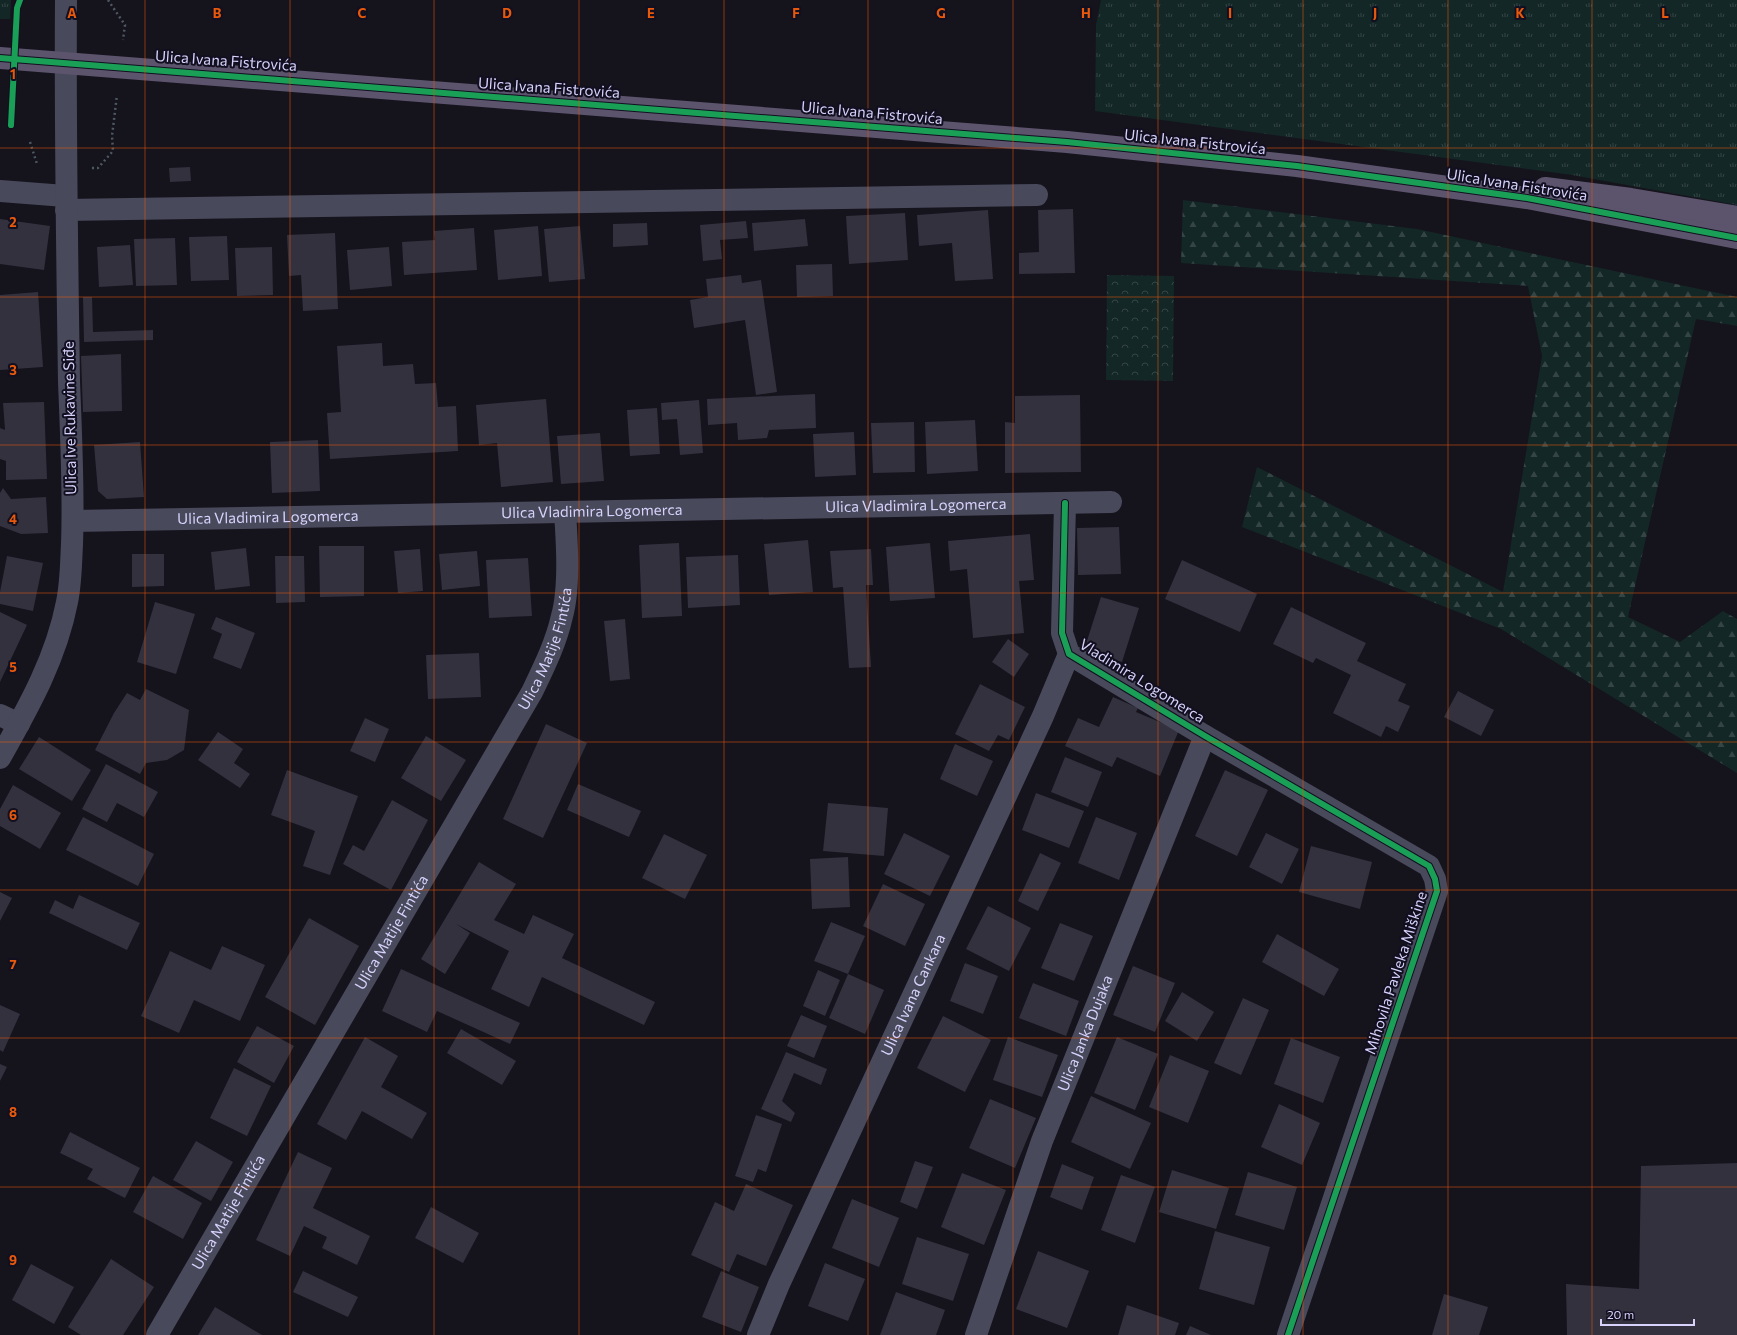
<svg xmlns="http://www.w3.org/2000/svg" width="1737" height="1335" font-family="Commissioner,sans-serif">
<defs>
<pattern id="grass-tufts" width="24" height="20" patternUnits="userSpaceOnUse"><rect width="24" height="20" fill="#132726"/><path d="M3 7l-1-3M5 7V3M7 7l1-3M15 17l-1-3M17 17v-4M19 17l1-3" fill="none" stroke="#354546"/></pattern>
<pattern id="forest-firs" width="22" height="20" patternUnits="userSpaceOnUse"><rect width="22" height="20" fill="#132726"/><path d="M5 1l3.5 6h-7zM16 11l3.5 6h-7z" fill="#354546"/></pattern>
<pattern id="park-crowns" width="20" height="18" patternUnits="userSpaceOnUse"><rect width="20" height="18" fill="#132726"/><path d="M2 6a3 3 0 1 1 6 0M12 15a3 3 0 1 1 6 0" fill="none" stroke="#354546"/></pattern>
</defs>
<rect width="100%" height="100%" fill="#15131c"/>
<g fill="url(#grass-tufts)">
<polygon points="0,0 11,0 10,19 0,19"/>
<polygon points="1101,0 1737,0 1737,205 1572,175 1095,111 1096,25"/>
</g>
<polygon fill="url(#forest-firs)" points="1183,200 1417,229 1737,297 1737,326 1696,319 1628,617 1680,642 1723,611 1737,619 1737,773 1501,629 1242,527 1257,467 1503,592 1542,356 1528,286 1181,263"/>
<polygon fill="url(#park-crowns)" points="1107,275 1174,276 1173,381 1106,380"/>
<g fill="#33313e">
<polygon points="190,167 191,181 170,182 169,168"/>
<polygon points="1073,209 1075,273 1019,274 1019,253 1039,252 1038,210"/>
<polygon points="988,210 993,279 955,281 952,243 919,246 917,215"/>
<polygon points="905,213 908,260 849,264 846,216"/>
<polygon points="0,219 50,226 44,270 0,264"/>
<polygon points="805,219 808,246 754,251 752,223"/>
<polygon points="746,221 748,238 720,240 722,259 703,261 700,225"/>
<polygon points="647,223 648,245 613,247 613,224"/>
<polygon points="538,226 542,276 498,280 494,230"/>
<polygon points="580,226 585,279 549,282 544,229"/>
<polygon points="474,228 477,270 404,275 402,242 435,240 434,231"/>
<polygon points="335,233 338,309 303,311 301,275 289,276 287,235"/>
<polygon points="227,236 229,280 191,281 189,237"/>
<polygon points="175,238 177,285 136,286 134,239"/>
<polygon points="130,245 133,285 99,287 97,247"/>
<polygon points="272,247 273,295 237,296 235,248"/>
<polygon points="389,247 392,286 350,290 347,250"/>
<polygon points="832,264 833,296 797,297 796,265"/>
<polygon points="741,275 742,283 761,280 777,392 756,395 745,320 694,328 690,300 708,297 706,279"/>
<polygon points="38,292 43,367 0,370 0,295"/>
<polygon points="83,297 92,297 93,332 153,330 153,340 84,342"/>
<polygon points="382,343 383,366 413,364 415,384 436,383 438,407 456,406 458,451 330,459 327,413 341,412 337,346"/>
<polygon points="121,354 122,411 83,412 81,356"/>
<polygon points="815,394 816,428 769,430 767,438 738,440 737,423 708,425 707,399"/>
<polygon points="1080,395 1081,472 1005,473 1005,422 1015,423 1015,396"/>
<polygon points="546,399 553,482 501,487 497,443 479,445 476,405"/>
<polygon points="699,400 703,453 680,455 677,419 662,420 661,403"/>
<polygon points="44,402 47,479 6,480 6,461 0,459 0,428 5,430 3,403"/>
<polygon points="657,408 660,454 630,456 627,410"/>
<polygon points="975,420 978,471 927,474 925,422"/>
<polygon points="914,422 915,472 873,473 871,423"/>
<polygon points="854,432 856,475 815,477 813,434"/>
<polygon points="600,433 604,481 561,484 557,436"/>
<polygon points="318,440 320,491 272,493 270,442"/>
<polygon points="140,442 144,497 107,499 98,491 94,445"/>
<polygon points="3,488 11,499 46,497 48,533 21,534 0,526 0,493"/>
<polygon points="1119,527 1121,574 1078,575 1077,528"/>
<polygon points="1030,534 1034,580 1019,581 1024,633 973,638 967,569 950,571 948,541"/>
<polygon points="808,540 813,592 769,595 764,544"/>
<polygon points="679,543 682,616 642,618 639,545"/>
<polygon points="930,543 935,598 890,601 886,547"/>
<polygon points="319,546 364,546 364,596 320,597"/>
<polygon points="246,548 250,586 215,590 211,552"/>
<polygon points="420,549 423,591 398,593 394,551"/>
<polygon points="871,549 873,585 866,585 871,667 849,668 843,587 833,588 830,551"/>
<polygon points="477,551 480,586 442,590 439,554"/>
<polygon points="132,554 164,554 164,586 132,587"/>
<polygon points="738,555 740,605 688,608 686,557"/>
<polygon points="7,556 43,563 33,611 0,604 0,592"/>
<polygon points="275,556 304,556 305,602 276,603"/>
<polygon points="528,558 532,616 489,618 486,560"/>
<polygon points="1182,560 1257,594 1240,632 1165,599"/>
<polygon points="1101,597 1139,608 1122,662 1084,650"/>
<polygon points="155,602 195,614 176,674 137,662"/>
<polygon points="1291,607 1366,643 1357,661 1406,684 1398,701 1410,706 1398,732 1386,726 1381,737 1333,713 1351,675 1316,658 1313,663 1273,644"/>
<polygon points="0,612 27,625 0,682"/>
<polygon points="216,617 255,633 241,669 213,658 222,634 211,629"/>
<polygon points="625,619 630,679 610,681 604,621"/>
<polygon points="1008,639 1029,654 1014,677 992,662"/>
<polygon points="479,653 481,697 428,699 426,655"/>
<polygon points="980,684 1025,707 1009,740 998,735 989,751 955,734"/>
<polygon points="146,689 189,710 184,750 167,760 146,763 140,774 95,750 114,713 127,693 140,700"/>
<polygon points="1458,691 1494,710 1481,736 1444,717"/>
<polygon points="1113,697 1138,708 1136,712 1179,730 1160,776 1117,757 1112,767 1065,746 1078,718 1099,727"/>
<polygon points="365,718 389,729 375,762 350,751"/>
<polygon points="546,724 587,743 543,838 503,819"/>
<polygon points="218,732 243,749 234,763 250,774 240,788 198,760"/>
<polygon points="426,736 466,760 441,801 401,778"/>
<polygon points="39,737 91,770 72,801 19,769"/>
<polygon points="955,744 993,761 977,796 940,779"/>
<polygon points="1065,757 1102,772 1088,807 1051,792"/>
<polygon points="106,764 158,792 144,817 117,803 107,822 82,809"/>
<polygon points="287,770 358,796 330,875 303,866 315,831 271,815"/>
<polygon points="1225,770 1268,790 1237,856 1195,836"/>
<polygon points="578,784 641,811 629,837 567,810"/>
<polygon points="13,785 61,813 40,849 0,826 0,809"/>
<polygon points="1036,793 1084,811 1069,848 1022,830"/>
<polygon points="392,800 428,820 391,890 343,864 353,845 364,851"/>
<polygon points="828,803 888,808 884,856 823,851"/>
<polygon points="83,817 154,854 138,886 66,850"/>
<polygon points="1096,817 1137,833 1119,880 1078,863"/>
<polygon points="904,833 950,856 930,896 884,874"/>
<polygon points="1266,833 1299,849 1282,884 1249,867"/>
<polygon points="664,834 707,855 685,899 642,878"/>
<polygon points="1311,846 1372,862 1360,909 1299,892"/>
<polygon points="1040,853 1061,863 1038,911 1018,901"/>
<polygon points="848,857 850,907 812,909 810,859"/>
<polygon points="479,862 516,884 494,920 524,934 533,915 574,934 562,958 655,1002 644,1025 542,977 529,1007 491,989 509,951 456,924 470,933 445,974 421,959"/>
<polygon points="883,884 925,904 905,946 863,926"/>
<polygon points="0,892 12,898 0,921"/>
<polygon points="79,895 140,923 127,950 49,913 55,900 73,909"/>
<polygon points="988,906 1031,928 1009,971 966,949"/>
<polygon points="309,918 359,946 315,1025 265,997"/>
<polygon points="831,922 865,936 848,974 884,990 865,1034 829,1018 848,974 814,961"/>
<polygon points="1060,923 1093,936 1074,981 1041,968"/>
<polygon points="1277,934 1339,969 1324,996 1262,962"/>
<polygon points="222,946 265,965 240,1021 194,1000 179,1033 141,1016 170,951 211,970"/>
<polygon points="965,963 998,976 983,1014 950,1001"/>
<polygon points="1133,966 1175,983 1155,1032 1113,1015"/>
<polygon points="401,969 520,1023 510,1044 437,1011 427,1032 382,1011"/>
<polygon points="818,970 840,980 825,1016 803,1006"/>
<polygon points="1033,983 1079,1001 1066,1036 1019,1018"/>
<polygon points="1182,992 1214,1012 1197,1041 1165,1021"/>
<polygon points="1243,998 1269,1010 1241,1075 1214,1063"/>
<polygon points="0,1005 20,1014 3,1052 0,1050"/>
<polygon points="801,1015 827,1026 814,1058 787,1046"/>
<polygon points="943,1016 991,1040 965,1092 917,1068"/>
<polygon points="257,1026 294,1046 274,1083 237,1062"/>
<polygon points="461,1029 516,1061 502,1085 447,1053"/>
<polygon points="365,1037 398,1056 381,1087 427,1113 412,1139 362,1111 346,1140 317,1124"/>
<polygon points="1008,1037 1058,1055 1042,1097 993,1080"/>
<polygon points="1117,1037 1158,1054 1135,1110 1094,1093"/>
<polygon points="1291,1038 1340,1057 1323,1103 1274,1084"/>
<polygon points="786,1052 827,1069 821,1085 794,1073 782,1101 795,1113 791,1122 761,1109"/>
<polygon points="1170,1055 1209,1071 1188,1123 1149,1107"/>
<polygon points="0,1064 7,1067 0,1081"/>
<polygon points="234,1068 271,1086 247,1136 210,1118"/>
<polygon points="1091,1096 1151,1123 1130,1169 1071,1142"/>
<polygon points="990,1099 1036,1118 1015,1168 969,1148"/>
<polygon points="1279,1104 1320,1123 1302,1165 1261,1147"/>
<polygon points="756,1115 782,1124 766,1172 758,1169 753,1182 735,1176"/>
<polygon points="70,1132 140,1168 125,1198 87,1179 93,1169 60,1153"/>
<polygon points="196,1141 233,1162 211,1201 173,1180"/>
<polygon points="298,1152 332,1168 313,1208 370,1236 357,1265 322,1248 327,1237 304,1226 290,1256 256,1240"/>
<polygon points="915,1161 933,1167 917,1209 900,1202"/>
<polygon points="1737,1163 1737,1335 1567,1335 1566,1284 1639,1289 1641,1166"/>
<polygon points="1062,1164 1094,1177 1082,1210 1050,1197"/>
<polygon points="1172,1170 1229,1188 1216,1229 1159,1212"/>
<polygon points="1248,1172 1297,1187 1284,1230 1235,1215"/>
<polygon points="962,1173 1006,1190 984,1245 941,1227"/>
<polygon points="1121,1175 1155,1187 1135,1243 1101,1230"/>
<polygon points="153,1176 202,1203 183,1239 133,1212"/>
<polygon points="746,1184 793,1205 766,1266 737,1254 729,1272 691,1255 715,1202 734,1211"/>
<polygon points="852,1199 899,1218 879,1267 832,1248"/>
<polygon points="431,1207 479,1233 463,1263 415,1238"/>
<polygon points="1215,1231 1270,1247 1254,1305 1199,1289"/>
<polygon points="917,1237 969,1254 953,1301 902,1284"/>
<polygon points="1038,1251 1089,1271 1067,1328 1016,1309"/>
<polygon points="111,1259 154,1287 123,1335 81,1335 68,1327"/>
<polygon points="825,1263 865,1279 848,1321 808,1306"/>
<polygon points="31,1264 74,1287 54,1324 12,1300"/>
<polygon points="303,1271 358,1297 348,1317 293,1292"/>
<polygon points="721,1271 759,1287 741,1332 702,1317"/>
<polygon points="896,1292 945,1310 936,1335 880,1335"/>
<polygon points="1444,1294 1488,1307 1479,1335 1432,1335"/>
<polygon points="1127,1305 1179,1323 1175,1335 1118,1335"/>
<polygon points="215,1307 262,1335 198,1335"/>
<polygon points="1190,1326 1211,1335 1186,1335"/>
</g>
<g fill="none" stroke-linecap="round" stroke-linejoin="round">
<g stroke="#4c5963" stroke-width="2.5" stroke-dasharray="2 3" stroke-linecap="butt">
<polyline points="108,0 125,25 123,40"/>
<polyline points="30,142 37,164"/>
<polyline points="92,168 98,168 113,151 112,136 117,95"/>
</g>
<g stroke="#49495c" stroke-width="22">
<polyline points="0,191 65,196"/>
<polyline points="66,210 1037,195"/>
<polyline points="1065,503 1062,633 1069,654 1205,736 1429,866 1435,879 1437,891 1288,1335"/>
<path id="s1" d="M73,521l1038,-19"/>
<polyline points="0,715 19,724"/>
<path d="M0,758c28,-50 56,-99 67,-156 4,-19 4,-39 5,-58 2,-54 -1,-109 -3,-163 -2,-127 -4,-254 -3,-381"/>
<path id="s2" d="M157,1335l375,-643c12,-25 24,-49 30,-76 8,-29 5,-74 3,-104"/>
<path id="s3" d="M758,1335l21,-51 264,-568 26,-62"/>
<path id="s4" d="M976,1335l66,-194 163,-405"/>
</g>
<g stroke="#5c536d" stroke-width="22">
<polyline points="0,58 1067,142 1297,166 1527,198 1737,238"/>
<polyline points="1545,188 1631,199 1737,217"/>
</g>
<g stroke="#120f20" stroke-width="8">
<g id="cycleway">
<polyline points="0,58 1067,142 1297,166 1527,198 1737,238"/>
<polyline points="11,125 17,8 20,0"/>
<polyline points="1065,503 1062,633 1069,654 1205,736 1429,866 1435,879 1437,891 1288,1335"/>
</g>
</g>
<use href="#cycleway" stroke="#1a9f57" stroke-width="6"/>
</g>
<path fill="none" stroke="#e8590c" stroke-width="1" stroke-opacity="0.55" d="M145,0v1335M290,0v1335M434,0v1335M579,0v1335M724,0v1335M868,0v1335M1013,0v1335M1158,0v1335M1303,0v1335M1448,0v1335M1592,0v1335M0,148h1737M0,297h1737M0,445h1737M0,593h1737M0,742h1737M0,890h1737M0,1038h1737M0,1187h1737"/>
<g text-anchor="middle" stroke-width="4" stroke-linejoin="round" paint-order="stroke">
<g font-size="15" fill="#d6d2fb" stroke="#120f20">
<text transform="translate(226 61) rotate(4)" y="5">Ulica Ivana Fistrovića</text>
<text transform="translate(549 88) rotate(4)" y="5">Ulica Ivana Fistrovića</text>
<text transform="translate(872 113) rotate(5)" y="5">Ulica Ivana Fistrovića</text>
<text transform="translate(1195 142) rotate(6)" y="5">Ulica Ivana Fistrovića</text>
<text transform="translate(1517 185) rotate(9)" y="5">Ulica Ivana Fistrovića</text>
<text transform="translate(70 418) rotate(-91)" y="5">Ulica Ive Rukavine Siđe</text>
<text dy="5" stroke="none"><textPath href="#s1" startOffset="843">Ulica Vladimira Logomerca</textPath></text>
<text dy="5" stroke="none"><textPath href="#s1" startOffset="519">Ulica Vladimira Logomerca</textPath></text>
<text dy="5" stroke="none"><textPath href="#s1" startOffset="195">Ulica Vladimira Logomerca</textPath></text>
<text dy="5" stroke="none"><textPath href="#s2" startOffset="790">Ulica Matije Fintića</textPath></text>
<text transform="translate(1142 681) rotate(32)" y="5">Vladimira Logomerca</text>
<text dy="5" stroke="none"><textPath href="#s2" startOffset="466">Ulica Matije Fintića</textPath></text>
<text transform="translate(1396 973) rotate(-72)" y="5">Mihovila Pavleka Miškine</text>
<text dy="5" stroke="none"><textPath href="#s3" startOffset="374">Ulica Ivana Cankara</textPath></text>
<text dy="5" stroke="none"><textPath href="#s4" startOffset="321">Ulica Janka Dujaka</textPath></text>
<text dy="5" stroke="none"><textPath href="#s2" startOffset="142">Ulica Matije Fintića</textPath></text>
</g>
</g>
<g font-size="13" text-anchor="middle" font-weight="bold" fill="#e8590c" stroke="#120f20" stroke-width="4" stroke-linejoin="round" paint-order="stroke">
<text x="72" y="18">A</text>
<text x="217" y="18">B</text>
<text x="362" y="18">C</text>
<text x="507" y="18">D</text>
<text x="651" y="18">E</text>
<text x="796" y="18">F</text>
<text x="941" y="18">G</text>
<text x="1086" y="18">H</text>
<text x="1230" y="18">I</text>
<text x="1375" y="18">J</text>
<text x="1520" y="18">K</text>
<text x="1665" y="18">L</text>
<text x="13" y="79">1</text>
<text x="13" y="227">2</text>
<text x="13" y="375">3</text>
<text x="13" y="524">4</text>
<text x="13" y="672">5</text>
<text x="13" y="820">6</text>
<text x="13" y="969">7</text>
<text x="13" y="1117">8</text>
<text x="13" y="1265">9</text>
</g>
<path d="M1601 1319v6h93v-6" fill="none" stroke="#d6d2fb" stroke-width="2"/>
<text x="1607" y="1319" font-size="12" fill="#d6d2fb" stroke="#120f20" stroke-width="3" paint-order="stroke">20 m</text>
</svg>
